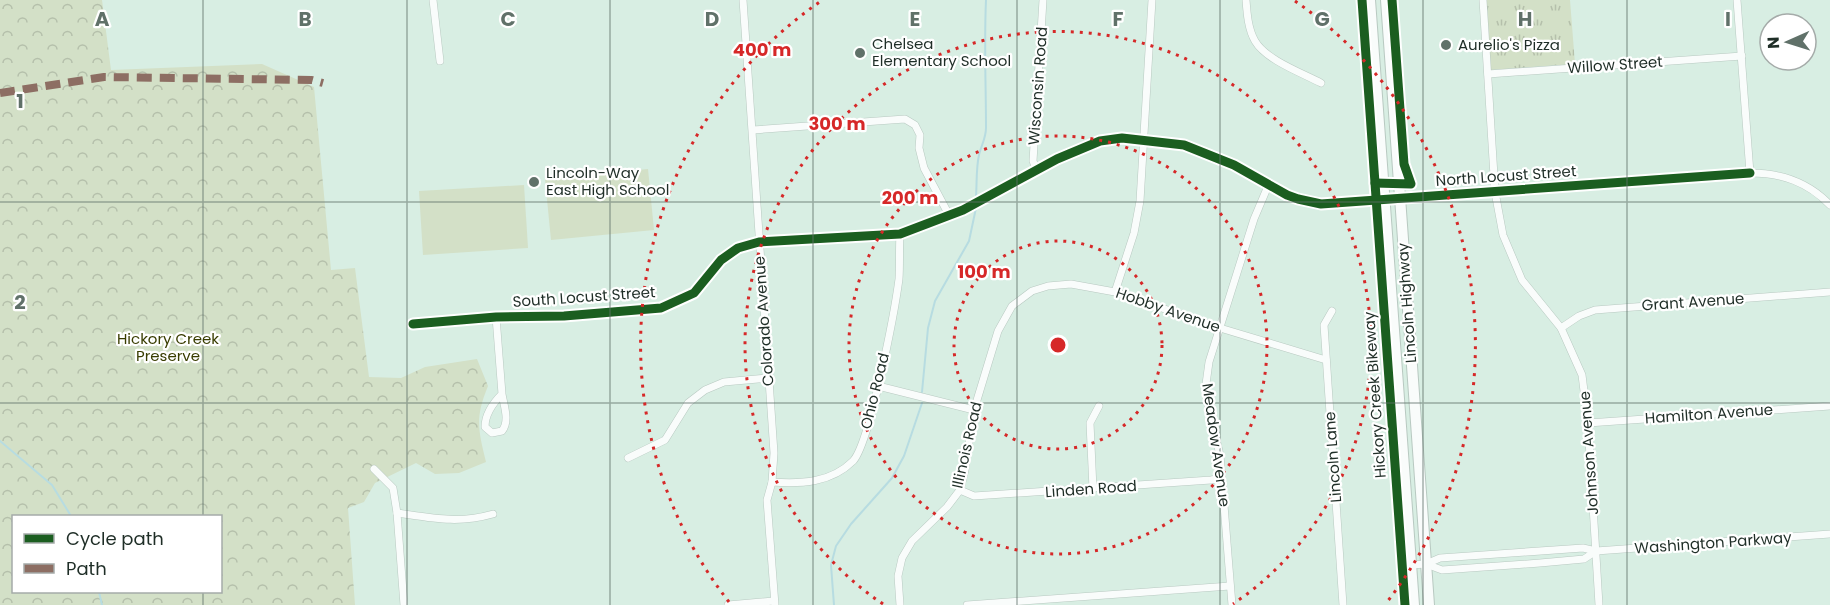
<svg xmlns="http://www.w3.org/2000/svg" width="1830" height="605" font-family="Poppins,sans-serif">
<defs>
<pattern id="grass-tufts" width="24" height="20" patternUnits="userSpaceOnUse" patternTransform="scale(1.5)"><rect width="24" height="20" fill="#d3e0c7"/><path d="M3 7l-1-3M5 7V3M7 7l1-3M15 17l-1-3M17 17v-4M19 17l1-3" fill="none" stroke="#b5c0ab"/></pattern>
<pattern id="forest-crowns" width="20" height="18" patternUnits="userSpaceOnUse" patternTransform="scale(1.5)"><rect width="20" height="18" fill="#d3e0c7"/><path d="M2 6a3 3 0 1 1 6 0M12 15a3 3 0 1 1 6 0" fill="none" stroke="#b5c0ab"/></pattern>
</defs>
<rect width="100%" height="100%" fill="#d8eee3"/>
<polygon fill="url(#grass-tufts)" points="1485,0 1570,0 1575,64 1490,70"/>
<path fill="url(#forest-crowns)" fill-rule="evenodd" d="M0,0h102l9,70 151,-6 52,23 17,183 24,-2 14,109 32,1 24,-11 52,-8 11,27c-13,32 -10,43 -2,76l-27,11 -24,1 -19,-11 -41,20 -11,19 -16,6 7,97h-355zM14,516h206v76h-206z"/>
<g fill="#d3e0c7">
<polygon points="648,169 654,230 551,240 545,179"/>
<polygon points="524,185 528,248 423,255 419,191"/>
</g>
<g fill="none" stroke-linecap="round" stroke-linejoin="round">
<g stroke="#b7dce1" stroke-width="2">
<path d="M976,196c1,-13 0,-28 3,-41 2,-9 7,-17 7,-27 0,-42 -2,-85 0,-128"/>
<polyline points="922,392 928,328 935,301 969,241 976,208"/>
<polyline points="0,441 52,485 71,516"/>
<polyline points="99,592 102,605"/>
<polyline points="834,605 831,565 836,546 851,524 892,478 904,456 922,403"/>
</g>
<g stroke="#b8c9c1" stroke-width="8">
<g id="minor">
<polyline points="433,0 440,61"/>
<polyline points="743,0 774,453 772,482 767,500 775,605"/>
<path d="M1246,0c1,13 2,29 9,41 11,19 47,32 66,42"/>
<polyline points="1483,0 1495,192 1503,235 1522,280 1561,328 1582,375 1588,423 1599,605"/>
<path d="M1737,0l13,173c32,0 58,9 80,32"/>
<polyline points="1488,74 1742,56"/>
<polyline points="753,130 905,119 915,125 920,135 919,148 924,168 949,215"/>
<polyline points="1037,171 1033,161 1043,0"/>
<polyline points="1115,292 1134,233 1140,201 1152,0"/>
<polyline points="1332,311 1324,325 1343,605"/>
<path d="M496,317l6,77c-9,9 -17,20 -17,33l7,6 10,-2c8,-10 2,-25 0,-37"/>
<polyline points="413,324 496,317 564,316 661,308 694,293 721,260 738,248 759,242 900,234 963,210 1057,159 1100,141 1122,138 1184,145 1234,165 1287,195 1298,199 1321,204 1750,173"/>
<polyline points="1561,328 1579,316 1595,310 1830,292"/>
<polyline points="878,386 974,410"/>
<polyline points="1588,423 1830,406"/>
<polyline points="628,458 665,440 688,403 705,390 724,382 768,378"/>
<polyline points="374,469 393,488 397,513 404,605"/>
<path d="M772,482c29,2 59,1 81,-21 17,-18 42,-152 46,-182 1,-15 0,-30 1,-45"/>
<polyline points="1093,489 1090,423 1099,406"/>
<polyline points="960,490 974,496 1211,480 1222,478"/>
<path d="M397,513c35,5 61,11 96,1"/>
<polyline points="1426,564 1442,570 1540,563 1584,559 1596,551"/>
<polyline points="1411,565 1426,564 1440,558 1583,548 1596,551 1830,534"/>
<polyline points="728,605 774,601"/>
<polyline points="900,605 898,576 902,558 912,541 947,507 960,490 965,470 974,410 998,331 1012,306 1032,291 1048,286 1071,284 1115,292 1220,328 1326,360"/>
<polyline points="967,605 1230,586"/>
<polyline points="1232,605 1220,455 1207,401 1206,384 1209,362 1254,219 1268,186"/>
</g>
</g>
<g stroke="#b8c9c1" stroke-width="12">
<g id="primary">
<polyline points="1370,0 1414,605"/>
<polyline points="1386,0 1429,605"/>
</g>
</g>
<use href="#minor" stroke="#f9fcfb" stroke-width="7"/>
<use href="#primary" stroke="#f9fcfb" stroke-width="10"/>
<polyline stroke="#8d6e63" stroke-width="8" stroke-dasharray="15 8" stroke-linecap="butt" points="0,93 104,77 312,80 323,83"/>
<g stroke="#fff" stroke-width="13">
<g id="cycleway">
<polyline points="1362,0 1405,605"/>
<polyline points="1375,183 1411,184 1404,164 1392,0"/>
<polyline points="413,324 496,317 564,316 661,308 694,293 721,260 738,248 759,242 900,234 963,210 1057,159 1100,141 1122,138 1184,145 1234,165 1287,195 1298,199 1321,204 1750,173"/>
</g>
</g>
<use href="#cycleway" stroke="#1b5e20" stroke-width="9"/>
</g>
<path fill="none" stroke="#607169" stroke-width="1.5" stroke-opacity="0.55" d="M203,0v516M407,0v605M610,0v605M813,0v605M1017,0v605M1220,0v605M1423,0v605M1627,0v605M0,202h1830M0,403h1830M203,592v13"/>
<g fill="none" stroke="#d62828" stroke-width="3" stroke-dasharray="3 6">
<circle cx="1058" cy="345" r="104"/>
<circle cx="1058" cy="345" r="209"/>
<path d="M883 604A313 313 0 1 1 1233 604"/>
<path d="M729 602A418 418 0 0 1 821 1M1295 1A418 418 0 0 1 1387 602"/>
</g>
<g fill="#607169" stroke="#fff" stroke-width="2">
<circle cx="1446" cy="45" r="6"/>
<circle cx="860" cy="53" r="6"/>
<circle cx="534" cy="182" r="6"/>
</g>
<g text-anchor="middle" stroke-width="4.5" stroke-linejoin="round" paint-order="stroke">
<g font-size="15" fill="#1f2e27" stroke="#fff" text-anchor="start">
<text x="872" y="49">Chelsea<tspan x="872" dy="17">Elementary School</tspan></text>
<text x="1458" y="50">Aurelio's Pizza</text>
<text x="546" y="178">Lincoln-Way<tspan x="546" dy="17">East High School</tspan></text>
</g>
<g font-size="15" fill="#1f2e27" stroke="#fff">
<text transform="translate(1615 65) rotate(-4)" y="5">Willow Street</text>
<text transform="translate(1038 86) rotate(-86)" y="5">Wisconsin Road</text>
<text transform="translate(1506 176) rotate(-4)" y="5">North Locust Street</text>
<text transform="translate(584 297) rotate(-4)" y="5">South Locust Street</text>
<text transform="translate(1693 302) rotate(-4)" y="5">Grant Avenue</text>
<text transform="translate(1407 303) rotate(-94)" y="5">Lincoln Highway</text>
<text transform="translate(1168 310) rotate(19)" y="5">Hobby Avenue</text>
<text transform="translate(764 321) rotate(-94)" y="5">Colorado Avenue</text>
<text transform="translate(875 391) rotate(-76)" y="5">Ohio Road</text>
<text transform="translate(1375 395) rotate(-94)" y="5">Hickory Creek Bikeway</text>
<text transform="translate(1709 414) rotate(-4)" y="5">Hamilton Avenue</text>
<text transform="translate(967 445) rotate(-77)" y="5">Illinois Road</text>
<text transform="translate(1216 445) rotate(82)" y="5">Meadow Avenue</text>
<text transform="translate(1589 453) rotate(-94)" y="5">Johnson Avenue</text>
<text transform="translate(1333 457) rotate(-94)" y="5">Lincoln Lane</text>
<text transform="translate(1091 489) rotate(-4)" y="5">Linden Road</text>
<text transform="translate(1713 543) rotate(-4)" y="5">Washington Parkway</text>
</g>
<g font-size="15" fill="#393d00" stroke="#fff">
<text x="168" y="344">Hickory Creek<tspan x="168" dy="17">Preserve</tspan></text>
</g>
</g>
<g font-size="20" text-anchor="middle" font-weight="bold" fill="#607169" stroke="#fff" stroke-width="4.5" stroke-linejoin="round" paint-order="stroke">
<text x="102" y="26">A</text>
<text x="305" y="26">B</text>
<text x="508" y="26">C</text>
<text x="712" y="26">D</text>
<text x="915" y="26">E</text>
<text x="1118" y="26">F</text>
<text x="1322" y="26">G</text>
<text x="1525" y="26">H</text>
<text x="1728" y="26">I</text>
<text x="20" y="108">1</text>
<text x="20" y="309">2</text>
</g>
<circle cx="1058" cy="345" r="9" fill="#d62828" stroke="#fff" stroke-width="3"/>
<g font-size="18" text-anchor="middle" font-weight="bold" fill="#d62828" stroke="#fff" stroke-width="4.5" stroke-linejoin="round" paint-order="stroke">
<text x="762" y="56">400 m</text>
<text x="837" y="130">300 m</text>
<text x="910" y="204">200 m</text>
<text x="984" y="278">100 m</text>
</g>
<rect x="12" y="515" width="210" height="78" fill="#ffffff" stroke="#a5aba9" stroke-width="1.5"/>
<rect x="24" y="534" width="30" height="9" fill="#1b5e20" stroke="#a5aba9" stroke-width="1.5"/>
<text x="66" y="545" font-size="18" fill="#1f2e27">Cycle path</text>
<rect x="24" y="564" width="30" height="9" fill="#8d6e63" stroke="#a5aba9" stroke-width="1.5"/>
<text x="66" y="575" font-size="18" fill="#1f2e27">Path</text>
<g transform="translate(1788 42) rotate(267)"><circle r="28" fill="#ffffff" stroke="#a5aba9" stroke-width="1.5"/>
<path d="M0-4.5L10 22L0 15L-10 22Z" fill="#607169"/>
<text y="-9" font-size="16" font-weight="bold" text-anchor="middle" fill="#1f2e27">N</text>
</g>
</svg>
